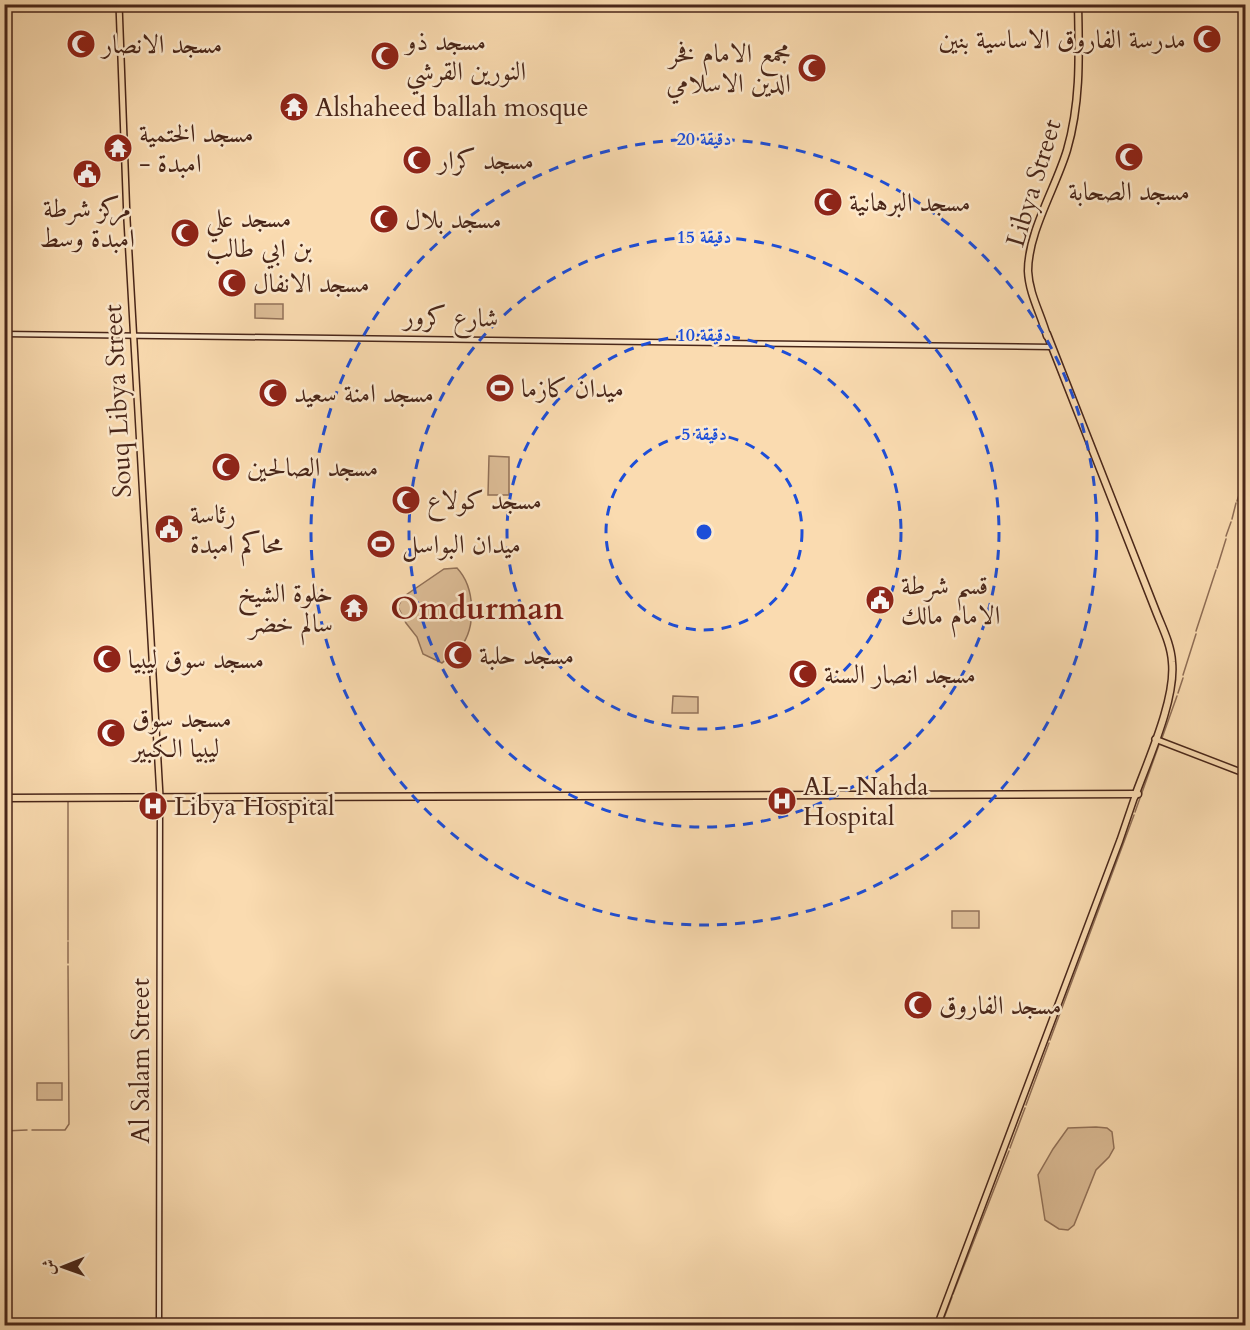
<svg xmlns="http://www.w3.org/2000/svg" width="1250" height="1330" font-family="Cardo,Amiri,serif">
<rect width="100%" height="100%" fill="#fadbb0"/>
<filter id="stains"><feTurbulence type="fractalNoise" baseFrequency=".00333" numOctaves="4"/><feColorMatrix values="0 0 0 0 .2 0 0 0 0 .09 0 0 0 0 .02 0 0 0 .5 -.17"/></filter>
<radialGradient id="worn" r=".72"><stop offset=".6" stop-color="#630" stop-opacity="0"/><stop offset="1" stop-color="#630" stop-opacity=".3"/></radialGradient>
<g fill="#dcbc96" stroke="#927158" stroke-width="1.5">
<polygon points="255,304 283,304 283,319 255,318"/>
<polygon points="489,456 509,457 509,495 488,495"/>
<path d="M457,568c18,19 20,59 3,80 -5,6 -13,10 -18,15l-19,-9 -6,-17 -11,-14 -8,-16 5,-10 41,-28z"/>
<polygon points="673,696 698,697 698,713 672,713"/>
<rect x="952" y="911" width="27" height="17"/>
<rect x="37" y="1083" width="25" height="17"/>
<polygon points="1096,1127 1107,1128 1112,1132 1114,1148 1109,1157 1096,1170 1074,1225 1068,1230 1059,1229 1045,1220 1038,1175 1053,1149 1068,1128"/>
</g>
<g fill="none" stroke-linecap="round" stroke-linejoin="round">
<g stroke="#8f6d55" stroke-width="1.5">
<polyline points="1237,501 1246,474"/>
<polyline points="1232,519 1236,503"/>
<polyline points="1226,536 1231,522"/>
<polyline points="1217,568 1226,539"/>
<polyline points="1196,631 1216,570"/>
<polyline points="1183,675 1196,634"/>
<polyline points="1178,693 1183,678"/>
<polyline points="1162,738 1177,696"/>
<polyline points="68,802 68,940"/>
<polyline points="1135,812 1160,742"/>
<polyline points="68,942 68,963"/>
<polyline points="1050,1040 1134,815"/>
<polyline points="1026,1105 1049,1043"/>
<polyline points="32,1130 65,1130 69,1124 68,966"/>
<polyline points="4,1131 27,1130"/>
<polyline points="1010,1148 1025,1108"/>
<polyline points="953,1294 1009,1151"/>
<polyline points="941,1326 952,1297"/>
</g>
<polyline stroke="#be9d7d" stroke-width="3" points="4,5 5,4"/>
<g stroke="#492619" stroke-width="7">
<g id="secondary">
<polyline points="4,334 1052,347"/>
<polyline points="159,1326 160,798"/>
</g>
</g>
<g stroke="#492619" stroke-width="8">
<g id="primary">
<polyline points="119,4 127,220 160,797"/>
<polyline points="1155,739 1246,774"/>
<polyline points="937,1326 1120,840 1135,796"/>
</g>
</g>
<g stroke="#492619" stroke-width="9">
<g id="trunk">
<path d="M1047,334l110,280c6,15 14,31 15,48 4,37 -24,98 -37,134"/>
<path d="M1047,336c-6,-22 -18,-42 -19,-65 0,-39 28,-84 39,-121 14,-48 12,-96 11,-146"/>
<polyline points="4,798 1138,794"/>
</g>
</g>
<use href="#secondary" stroke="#fce8cc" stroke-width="4"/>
<use href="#primary" stroke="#fadbb0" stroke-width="5"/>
<use href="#trunk" stroke="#fadbb0" stroke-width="6"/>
</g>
<g fill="none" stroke="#1d4ed8" stroke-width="3" stroke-dasharray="10 8">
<circle cx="704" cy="532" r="98"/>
<circle cx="704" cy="532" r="197"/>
<circle cx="704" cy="532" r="295"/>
<circle cx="704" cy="532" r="393"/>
</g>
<defs>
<g id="mosque-disc" transform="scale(1.5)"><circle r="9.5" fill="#8f2418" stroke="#fce8cc"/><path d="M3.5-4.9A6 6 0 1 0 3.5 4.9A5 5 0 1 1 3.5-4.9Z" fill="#fff"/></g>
<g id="temple-disc" transform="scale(1.5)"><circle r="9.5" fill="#8f2418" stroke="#fce8cc"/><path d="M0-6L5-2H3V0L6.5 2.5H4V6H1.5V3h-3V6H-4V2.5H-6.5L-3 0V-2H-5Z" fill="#fff"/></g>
<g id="civic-disc" transform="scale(1.5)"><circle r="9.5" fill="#8f2418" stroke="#fce8cc"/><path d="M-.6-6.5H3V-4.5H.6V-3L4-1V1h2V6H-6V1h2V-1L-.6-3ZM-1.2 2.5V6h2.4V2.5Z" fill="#fff"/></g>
<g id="stadium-disc" transform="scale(1.5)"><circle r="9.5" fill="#8f2418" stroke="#fce8cc"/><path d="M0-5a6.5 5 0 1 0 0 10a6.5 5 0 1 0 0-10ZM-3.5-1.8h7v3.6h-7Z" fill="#fff"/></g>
<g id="hospital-disc" transform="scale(1.5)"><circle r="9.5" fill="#8f2418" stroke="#fce8cc"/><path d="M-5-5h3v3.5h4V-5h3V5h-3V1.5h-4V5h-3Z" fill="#fff"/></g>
</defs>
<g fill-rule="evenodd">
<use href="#mosque-disc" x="1207" y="39"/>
<use href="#mosque-disc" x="81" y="44"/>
<use href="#mosque-disc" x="385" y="56"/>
<use href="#mosque-disc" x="812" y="68"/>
<use href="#temple-disc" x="294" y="107"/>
<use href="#temple-disc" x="118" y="148"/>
<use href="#mosque-disc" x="1129" y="157"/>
<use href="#mosque-disc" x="417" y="160"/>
<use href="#civic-disc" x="87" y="174"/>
<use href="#mosque-disc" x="828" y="202"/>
<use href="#mosque-disc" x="384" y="219"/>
<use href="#mosque-disc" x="185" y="233"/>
<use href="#mosque-disc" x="232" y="283"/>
<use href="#stadium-disc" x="500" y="388"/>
<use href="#mosque-disc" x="273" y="393"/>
<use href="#mosque-disc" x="226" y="467"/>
<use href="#mosque-disc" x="406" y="500"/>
<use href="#civic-disc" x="169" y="529"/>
<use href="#stadium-disc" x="381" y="544"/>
<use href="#civic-disc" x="880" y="600"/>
<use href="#temple-disc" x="354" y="608"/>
<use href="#mosque-disc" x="458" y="655"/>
<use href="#mosque-disc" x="107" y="659"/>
<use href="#mosque-disc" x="803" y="674"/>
<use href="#mosque-disc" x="111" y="733"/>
<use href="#hospital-disc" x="782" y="801"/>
<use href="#hospital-disc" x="153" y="806"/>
<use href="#mosque-disc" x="918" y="1005"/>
</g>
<g text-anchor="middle" stroke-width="5" stroke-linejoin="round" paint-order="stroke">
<g font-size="26" fill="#492619" stroke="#fce8cc" text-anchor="start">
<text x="1186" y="48" text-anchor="end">مدرسة الفاروق الاساسية بنين</text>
<text x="406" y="50">مسجد ذو<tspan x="406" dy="30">النورين القرشي</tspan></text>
<text x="102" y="53">مسجد الانصار</text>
<text x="791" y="62" text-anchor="end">مجمع الامام فخر<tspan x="791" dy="30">الدين الاسلامي</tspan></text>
<text x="315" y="116">Alshaheed ballah mosque</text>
<text x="139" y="142">مسجد الختمية<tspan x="139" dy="30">- امبدة</tspan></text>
<text x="438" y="169">مسجد كرار</text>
<text x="1129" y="200" text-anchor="middle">مسجد الصحابة</text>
<text x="849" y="211">مسجد البرهانية</text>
<text x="87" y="217" text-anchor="middle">مركز شرطة<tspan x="87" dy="30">امبدة وسط</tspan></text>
<text x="206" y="227">مسجد علي<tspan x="206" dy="30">بن ابي طالب</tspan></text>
<text x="405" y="228">مسجد بلال</text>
<text x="253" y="292">مسجد الانفال</text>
<text x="521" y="397">ميدان كازما</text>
<text x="294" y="402">مسجد امنة سعيد</text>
<text x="247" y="476">مسجد الصالحين</text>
<text x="427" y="509">مسجد كولاع</text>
<text x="190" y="523">رئاسة<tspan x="190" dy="30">محاكم امبدة</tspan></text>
<text x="402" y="553">ميدان البواسل</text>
<text x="901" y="594">قسم شرطة<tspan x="901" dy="30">الامام مالك</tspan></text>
<text x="333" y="602" text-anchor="end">خلوة الشيخ<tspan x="333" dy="30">سالم خضر</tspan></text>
<text x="479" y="664">مسجد حلبة</text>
<text x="128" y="668">مسجد سوق ليبيا</text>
<text x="824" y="683">مسجد انصار السنة</text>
<text x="132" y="727">مسجد سوق<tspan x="132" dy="30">ليبيا الكبير</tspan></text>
<text x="803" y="795">AL- Nahda<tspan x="803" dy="30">Hospital</tspan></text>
<text x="174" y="815">Libya Hospital</text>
<text x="939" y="1014">مسجد الفاروق</text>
</g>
<g font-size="26" fill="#492619" stroke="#fce8cc">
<text transform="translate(1033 183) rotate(-73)" y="9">Libya Street</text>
<text transform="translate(451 317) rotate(1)" y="9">شارع كرور</text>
<text transform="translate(117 401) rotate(-93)" y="9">Souq Libya Street</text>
<text transform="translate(140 1061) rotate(-90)" y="9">Al Salam Street</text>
</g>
<g font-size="32" font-weight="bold" fill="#7a1f14" stroke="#fce8cc">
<text x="477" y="619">Omdurman</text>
</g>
</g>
<circle cx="704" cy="532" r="9" fill="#1d4ed8" stroke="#fce8cc" stroke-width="3"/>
<g font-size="18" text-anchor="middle" font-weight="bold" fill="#1d4ed8" stroke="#fce8cc" stroke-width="5" stroke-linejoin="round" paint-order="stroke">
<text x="704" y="145">20 دقيقة</text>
<text x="704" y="243">15 دقيقة</text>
<text x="704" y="341">10 دقيقة</text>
<text x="704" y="440">5 دقيقة</text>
</g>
<rect width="1250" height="1330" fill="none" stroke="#fadbb0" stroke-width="24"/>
<rect x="6" y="6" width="1238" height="1318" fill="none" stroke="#492619" stroke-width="3"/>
<rect x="12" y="12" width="1226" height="1306" fill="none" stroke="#492619" stroke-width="1.5"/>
<g transform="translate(63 1267) rotate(269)" stroke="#fce8cc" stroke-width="4.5" paint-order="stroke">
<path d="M0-4.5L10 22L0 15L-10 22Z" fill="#492619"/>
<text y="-9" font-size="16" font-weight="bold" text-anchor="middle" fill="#492619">ش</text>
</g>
<rect width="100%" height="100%" filter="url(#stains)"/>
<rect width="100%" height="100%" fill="url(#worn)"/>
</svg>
